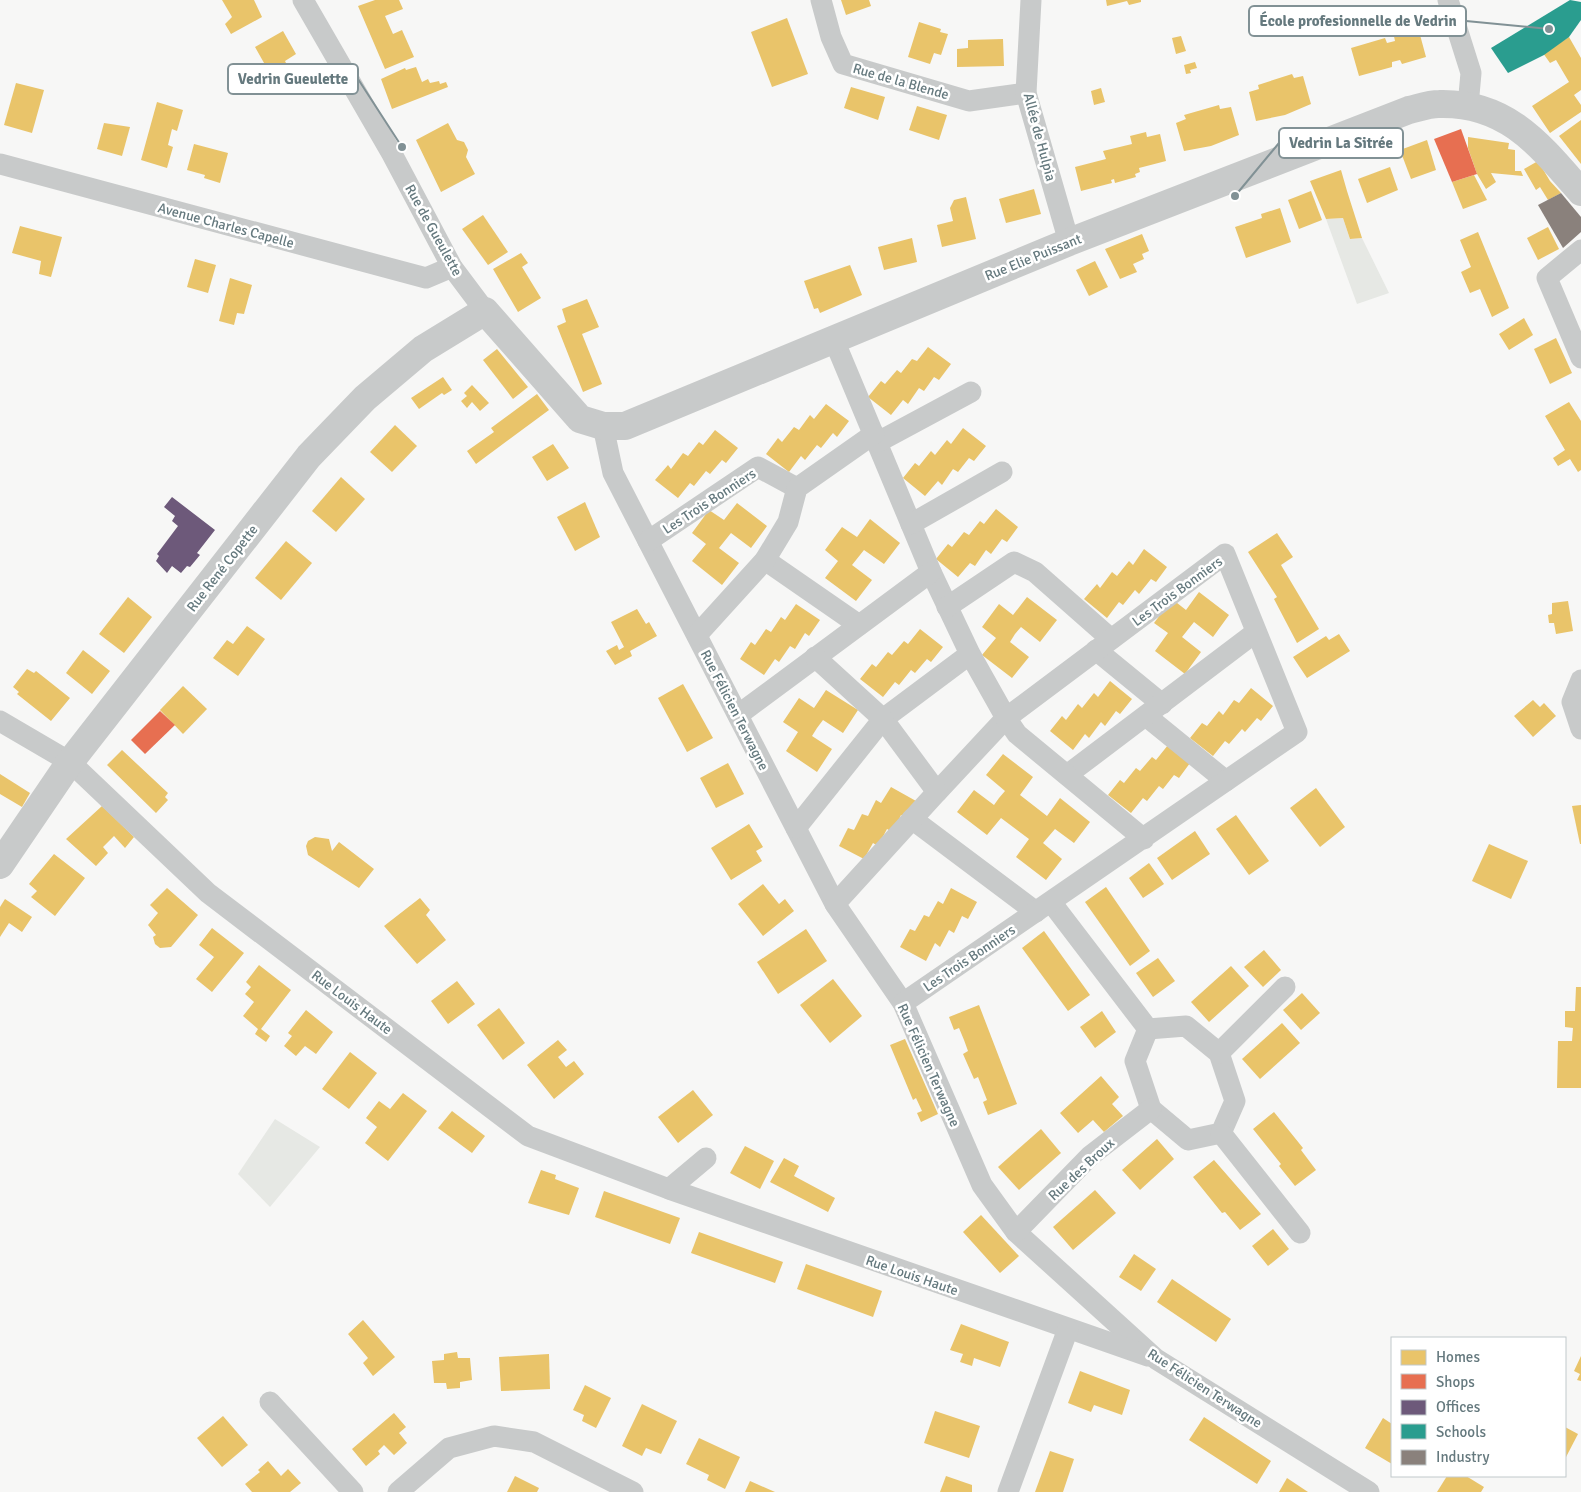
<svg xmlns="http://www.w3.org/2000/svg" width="1581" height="1492" font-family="Signika,sans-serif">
<rect width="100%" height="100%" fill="#f7f7f6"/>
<g fill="#e6e8e4">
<polygon points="1343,218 1350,239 1362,238 1389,293 1357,304 1326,219"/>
<polygon points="275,1119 320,1147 270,1207 238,1174"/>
</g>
<g fill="#e9c46a">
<polygon points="222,0 254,0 262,17 231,34 225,24 232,17"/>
<polygon points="375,0 399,0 403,9 385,16 393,34 402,30 414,57 385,69 358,6"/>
<polygon points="841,0 869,0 871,6 846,15"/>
<polygon points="1106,0 1141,0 1141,2 1129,5 1127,1 1107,6"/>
<polygon points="787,18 808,74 772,87 751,32"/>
<polygon points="1416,20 1426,57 1402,64 1400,60 1392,62 1392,67 1359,76 1351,48 1385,38 1387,43 1395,41 1392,27"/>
<polygon points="919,22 941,29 940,32 948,34 941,55 934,53 930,64 908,57"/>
<polygon points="283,31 296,54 285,61 290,71 270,83 264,73 268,70 255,47"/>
<polygon points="1181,36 1186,51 1176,54 1172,38"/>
<polygon points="1569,37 1581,58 1581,90 1574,95 1581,105 1581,112 1550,133 1532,106 1569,82 1556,60 1550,63 1543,53"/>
<polygon points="1003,39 1004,66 957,67 957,49 968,48 968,40"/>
<polygon points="1195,62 1197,68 1190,70 1191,73 1186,74 1184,65"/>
<polygon points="416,67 422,82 428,79 430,83 439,81 440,84 446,82 448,87 392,109 381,79 405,68 406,70"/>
<polygon points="1292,74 1294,78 1303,76 1311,104 1285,115 1256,121 1249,92 1259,89 1258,85"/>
<polygon points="16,83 44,90 32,133 4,125"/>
<polygon points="851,87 885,97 878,120 844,108"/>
<polygon points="1101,88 1105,102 1094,105 1091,91"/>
<polygon points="157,102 183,110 177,131 172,129 168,145 173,147 167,168 141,160"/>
<polygon points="1219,105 1220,109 1231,107 1239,135 1211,146 1184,151 1176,123 1186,119 1184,115"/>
<polygon points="917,106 947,115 939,140 909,130"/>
<polygon points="1581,120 1581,164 1559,136"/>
<polygon points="104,123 130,127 122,156 97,149"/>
<polygon points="448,123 457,140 464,142 468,150 466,157 475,174 441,192 416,140"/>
<polygon points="1146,132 1147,137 1160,134 1166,161 1139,168 1140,172 1135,174 1136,177 1115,183 1114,179 1111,180 1112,183 1081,191 1075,167 1106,159 1103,151 1132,144 1130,136"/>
<polygon points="1468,137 1509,143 1508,149 1515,150 1515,171 1521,171 1523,176 1491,173 1496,182 1486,189 1477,174 1468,148"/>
<polygon points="1427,140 1436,170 1411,179 1400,150"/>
<polygon points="194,144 228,153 220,183 204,178 205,175 187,170"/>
<polygon points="1538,161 1550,181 1561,193 1548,200 1540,187 1536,190 1524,169"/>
<polygon points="1390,167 1398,190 1367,203 1358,179"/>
<polygon points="1341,170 1347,191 1362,238 1350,239 1343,218 1326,219 1310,181"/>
<polygon points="1474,175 1487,200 1463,209 1452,182"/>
<polygon points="1034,189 1041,214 1006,223 999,199"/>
<polygon points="1311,191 1322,220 1299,229 1288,200"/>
<polygon points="966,197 976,239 942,247 937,225 953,221 950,208 954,200"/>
<polygon points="1280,208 1291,242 1246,258 1235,227 1262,218 1261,214"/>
<polygon points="483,215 508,252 488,265 462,229"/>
<polygon points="20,226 62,237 51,277 39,274 41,261 12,253"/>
<polygon points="1548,227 1559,249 1538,260 1527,238"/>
<polygon points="1478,232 1509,308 1492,317 1480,289 1470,293 1461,272 1471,267 1460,240"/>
<polygon points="1142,234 1149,251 1142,254 1144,259 1133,264 1137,272 1120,279 1105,249"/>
<polygon points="912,238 917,262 884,270 878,247"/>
<polygon points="521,253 528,263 522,267 541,298 518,312 493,269"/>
<polygon points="195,259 216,265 208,293 187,287"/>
<polygon points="1095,261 1108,287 1089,296 1076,270"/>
<polygon points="850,265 862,295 820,313 818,308 814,309 804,281"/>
<polygon points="230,278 252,285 244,314 237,313 234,325 219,321"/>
<polygon points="587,299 599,327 582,334 602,384 583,392 557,326 566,322 562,309"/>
<polygon points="1524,318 1533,335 1509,350 1499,334"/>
<polygon points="1556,338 1572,373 1550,384 1534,349"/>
<polygon points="928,347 951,364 939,380 934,377 924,391 919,388 908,404 903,400 891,415 868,397 881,381 885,384 897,370 901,373 912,359 917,361"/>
<polygon points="497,349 528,387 513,399 483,360"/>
<polygon points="443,377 452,390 444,395 442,393 419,409 411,398"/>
<polygon points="472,385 489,403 480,411 472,402 467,408 461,401 467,396 464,393"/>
<polygon points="537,394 549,410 476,464 467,451 494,432 491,428"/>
<polygon points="1569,402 1581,421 1581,470 1578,472 1570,459 1558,466 1553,458 1565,450 1545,416"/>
<polygon points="826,404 849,421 837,437 833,433 821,448 817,445 805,460 801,456 789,472 766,454 778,438 782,442 794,427 799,430 810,415 814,419"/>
<polygon points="395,425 417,446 392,472 370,452"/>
<polygon points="963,428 986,446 974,461 969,458 958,472 953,469 942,485 938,481 925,496 903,478 915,463 919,466 931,451 935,455 947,440 951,444"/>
<polygon points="715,430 738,448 726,463 722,460 710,474 706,471 694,486 690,483 678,498 655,480 668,465 671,469 683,453 688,456 699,442 703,445"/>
<polygon points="553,444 569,468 547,481 532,457"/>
<polygon points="341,477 365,499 336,532 312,511"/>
<polygon points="585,502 600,537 575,551 557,517"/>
<polygon points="737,503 767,526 751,548 731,533 719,548 739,563 722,585 692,561 706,544 692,533 709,510 724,520"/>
<polygon points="996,509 1018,527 1007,542 1002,539 991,554 986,550 975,566 970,563 958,577 936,559 948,544 952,547 964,532 969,535 980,521 984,524"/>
<polygon points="870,519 900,543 884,564 864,550 852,565 872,580 856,601 825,578 838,561 825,550 842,527 857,537"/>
<polygon points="1277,533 1293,557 1281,565 1319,629 1297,643 1274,599 1277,597 1248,552"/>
<polygon points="286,541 312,563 281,600 255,578"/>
<polygon points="1144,549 1167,567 1156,582 1151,579 1139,594 1135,590 1123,605 1119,602 1107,618 1084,599 1097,584 1100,588 1112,572 1117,576 1129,561 1133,565"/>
<polygon points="1199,592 1229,615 1213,637 1194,622 1182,637 1201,652 1185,674 1155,651 1168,633 1154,623 1172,599 1186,610"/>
<polygon points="128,597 152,617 124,653 99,634"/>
<polygon points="1027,597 1057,620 1040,642 1021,627 1015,634 1010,642 1029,657 1012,678 982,655 996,638 982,627 999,604 1013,615"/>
<polygon points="1568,601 1573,631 1556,634 1554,623 1549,623 1548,615 1552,614 1552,603"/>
<polygon points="796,604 820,620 809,636 805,633 795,649 790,646 779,662 775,659 764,675 740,659 751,642 755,645 766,629 771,632 781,617 785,620"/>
<polygon points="637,609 646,624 649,622 657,636 630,651 632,656 615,665 606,651 617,645 619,650 624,647 611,622"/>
<polygon points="247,626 265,639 238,676 213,658 227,640 233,644"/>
<polygon points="920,629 943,647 931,662 927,659 915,673 911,670 899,685 895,682 883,697 860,679 872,664 876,667 888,652 892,655 904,641 908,644"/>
<polygon points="1339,634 1350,651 1307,678 1293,657 1326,636 1329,640"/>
<polygon points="83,650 110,671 92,694 66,673"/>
<polygon points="27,669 34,673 36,671 70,698 51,721 17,694 19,692 13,687"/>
<polygon points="1110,681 1132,699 1120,714 1116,711 1105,726 1101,722 1089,738 1085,734 1073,750 1050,731 1062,716 1066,720 1078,704 1082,708 1094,693 1098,697"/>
<polygon points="683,684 713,738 687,752 658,698"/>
<polygon points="183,686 207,709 183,734 160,710"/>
<polygon points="1251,688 1273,706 1261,721 1257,718 1245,732 1242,729 1229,744 1225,741 1213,756 1190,738 1202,723 1207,726 1219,711 1223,715 1234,700 1239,703"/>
<polygon points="826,690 858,710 843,733 823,720 817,728 812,736 832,749 817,772 786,751 798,732 783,722 799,698 814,708"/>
<polygon points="1533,700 1540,707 1544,703 1556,716 1533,737 1514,716"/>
<polygon points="1168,745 1190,763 1179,778 1174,775 1163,789 1159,786 1147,801 1143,798 1131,813 1108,795 1120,780 1124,783 1136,768 1140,771 1152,757 1156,760"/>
<polygon points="122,750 168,793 165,797 168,800 156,813 107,765"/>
<polygon points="1003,754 1033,777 1020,795 1047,816 1060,798 1090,822 1074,843 1055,829 1043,843 1062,859 1046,880 1016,857 1029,839 1001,818 987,835 957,812 974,790 994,805 999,798 1005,791 986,775"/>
<polygon points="728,763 744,794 716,808 700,778"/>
<polygon points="0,774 30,793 22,807 0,794"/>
<polygon points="891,787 916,801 906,818 901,815 893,832 887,829 878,846 873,843 864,859 839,846 848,828 854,830 862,814 868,816 876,800 881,803"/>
<polygon points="1316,788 1345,827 1320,847 1290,808"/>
<polygon points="1581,805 1581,844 1580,844 1572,806"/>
<polygon points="102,806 134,837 125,848 114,836 103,847 108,853 96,866 66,839"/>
<polygon points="1236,815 1269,861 1249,875 1216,829"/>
<polygon points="749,824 763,847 756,851 762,861 731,880 711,848"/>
<polygon points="1195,831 1210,854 1172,880 1157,858"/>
<polygon points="315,837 329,839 332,851 339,842 374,869 359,888 308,855 306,846 308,841"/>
<polygon points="1489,844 1528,861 1511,899 1472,881"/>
<polygon points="54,854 85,878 55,916 31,897 37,891 29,884"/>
<polygon points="1149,863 1164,884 1143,898 1129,878"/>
<polygon points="763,884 779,904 785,899 794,911 763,936 738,904"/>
<polygon points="1106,887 1150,951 1130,966 1085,902"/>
<polygon points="167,888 198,915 171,947 160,948 155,944 153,937 156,935 148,925 158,913 150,905"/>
<polygon points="951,888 977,902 968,919 962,916 954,933 949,930 940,947 935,943 926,961 900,947 910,929 915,931 924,915 929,917 938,901 943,904"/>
<polygon points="420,898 430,910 426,915 446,940 417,964 384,926"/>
<polygon points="5,899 32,917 22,932 9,923 0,937 0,907"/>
<polygon points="212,928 244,953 212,992 196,979 214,957 199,945"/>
<polygon points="806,929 827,961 778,994 757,962"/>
<polygon points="1044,931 1090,995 1068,1011 1022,948"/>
<polygon points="1264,950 1281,970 1263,987 1244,967"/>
<polygon points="1158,958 1175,981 1153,997 1136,973"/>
<polygon points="259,965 291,990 261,1029 270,1036 266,1042 255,1034 258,1029 243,1016 254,1002 245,994 251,987 246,982"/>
<polygon points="1231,966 1249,986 1209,1022 1191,1002"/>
<polygon points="833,979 862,1016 830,1043 800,1005"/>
<polygon points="457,981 475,1004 448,1024 431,1001"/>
<polygon points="1576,987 1581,987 1581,1088 1557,1088 1558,1041 1572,1041 1573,1028 1565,1027 1565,1011 1575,1011"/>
<polygon points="1302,993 1320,1013 1301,1030 1283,1010"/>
<polygon points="979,1005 1017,1104 988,1115 983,1102 987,1100 978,1077 974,1079 963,1054 968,1051 964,1040 959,1028 954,1030 949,1017"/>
<polygon points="499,1008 525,1043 503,1060 477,1025"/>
<polygon points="306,1010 333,1032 316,1054 305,1046 296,1056 284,1046 292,1036 288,1033"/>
<polygon points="1102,1011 1116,1032 1095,1048 1080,1027"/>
<polygon points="1282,1023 1300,1043 1260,1079 1242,1059"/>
<polygon points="905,1039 938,1114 921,1122 917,1113 922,1111 916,1098 913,1100 890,1045"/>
<polygon points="558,1040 567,1050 558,1057 566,1067 574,1061 584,1074 554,1099 527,1065"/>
<polygon points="350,1052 377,1073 349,1109 322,1089"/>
<polygon points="1101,1076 1119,1097 1112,1104 1123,1116 1104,1132 1093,1120 1078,1133 1060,1113"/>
<polygon points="693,1090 713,1115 678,1143 658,1117"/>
<polygon points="403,1093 427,1111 388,1161 365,1143 377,1127 366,1118 379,1101 390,1109"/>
<polygon points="452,1111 485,1136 472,1153 438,1128"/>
<polygon points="1274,1112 1303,1148 1301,1150 1316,1170 1295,1186 1279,1166 1281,1164 1253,1129"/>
<polygon points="1041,1129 1061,1153 1019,1190 998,1167"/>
<polygon points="1157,1139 1174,1159 1140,1190 1122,1170"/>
<polygon points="745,1146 774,1161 760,1189 730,1173"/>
<polygon points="784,1158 799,1166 794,1176 835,1198 828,1212 770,1182"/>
<polygon points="1214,1160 1261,1214 1240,1230 1225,1212 1222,1213 1193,1177"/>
<polygon points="541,1170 556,1175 555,1179 579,1188 569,1215 528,1203"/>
<polygon points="1095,1190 1116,1213 1073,1250 1053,1227"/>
<polygon points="604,1191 680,1218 670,1244 595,1217"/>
<polygon points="981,1215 1019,1256 1000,1273 963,1232"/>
<polygon points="1273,1229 1289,1249 1268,1266 1252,1246"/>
<polygon points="699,1232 783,1262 775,1283 691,1253"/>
<polygon points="1134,1254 1156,1269 1141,1291 1119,1277"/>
<polygon points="806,1264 882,1291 873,1317 797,1289"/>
<polygon points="1172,1279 1231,1319 1216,1342 1157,1302"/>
<polygon points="363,1320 395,1357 373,1376 363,1363 368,1358 348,1334"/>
<polygon points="961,1324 1009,1342 1000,1367 974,1358 972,1366 960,1362 963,1354 950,1350"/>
<polygon points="457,1352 458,1358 470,1358 472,1380 460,1382 460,1388 447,1389 446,1383 434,1383 432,1361 444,1360 444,1354"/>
<polygon points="549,1354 550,1389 501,1391 499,1357"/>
<polygon points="1581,1356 1581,1381 1577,1380 1580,1374 1574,1371"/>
<polygon points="1080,1371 1130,1390 1122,1415 1094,1405 1091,1412 1068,1403"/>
<polygon points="585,1385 611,1398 596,1428 582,1421 584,1415 573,1410"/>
<polygon points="642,1404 677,1421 661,1454 646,1448 642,1456 622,1446"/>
<polygon points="935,1411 980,1426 969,1458 924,1443"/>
<polygon points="394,1413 406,1427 399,1433 407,1443 394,1455 384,1445 378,1451 380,1454 366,1466 352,1449"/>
<polygon points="223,1416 248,1445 222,1467 197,1438"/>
<polygon points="1204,1417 1271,1461 1257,1484 1189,1440"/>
<polygon points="1383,1418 1392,1424 1392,1464 1365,1448"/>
<polygon points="1565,1427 1578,1434 1565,1459"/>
<polygon points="699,1438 740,1457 725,1489 707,1480 709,1475 686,1464"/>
<polygon points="1050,1451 1074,1459 1063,1492 1035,1492"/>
<polygon points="268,1461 281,1476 288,1469 301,1483 290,1492 252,1492 245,1484 260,1472 258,1470"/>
<polygon points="515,1476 539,1488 537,1492 507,1492"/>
<polygon points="946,1476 972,1485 972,1492 940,1492"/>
<polygon points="1447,1476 1466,1476 1484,1487 1481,1492 1437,1492"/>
<polygon points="1287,1478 1308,1492 1279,1492"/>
<polygon points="750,1481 775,1492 745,1492"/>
</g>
<g fill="#e76f51">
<polygon points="1461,129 1477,174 1452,182 1434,139"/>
<polygon points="160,711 175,725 145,754 131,740"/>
</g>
<polygon fill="#6d597a" points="172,497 215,530 197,553 200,555 190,567 187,566 181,573 172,566 167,573 156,561 159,556 157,554 178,526 172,521 175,516 164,507"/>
<polygon fill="#2a9d8f" points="1570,0 1581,2 1581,20 1569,37 1544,55 1508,73 1491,48"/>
<polygon fill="#8a817c" points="1561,193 1581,217 1581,232 1563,248 1538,205"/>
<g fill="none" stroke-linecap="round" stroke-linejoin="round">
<g stroke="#c8caca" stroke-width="21">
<polyline points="303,0 392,154 452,267 485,311"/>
<polyline points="821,0 831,37 843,64 969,101 1026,93"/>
<polyline points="1031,0 1026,93 1069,242"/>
<polyline points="1448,0 1471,73 1468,106"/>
<polyline points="0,164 426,278 452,267"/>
<polyline points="1581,250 1547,278 1581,358"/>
<polyline points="834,340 931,572 970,654 1006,718 937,792 883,719 970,654"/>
<polyline points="603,426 613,473 835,904 903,1003 982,1185 1016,1232 1156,1359 1369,1492"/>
<polyline points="878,442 971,392"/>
<polyline points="911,524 1002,472"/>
<polyline points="648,541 758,467 797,488"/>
<polyline points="765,560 859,625"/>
<polyline points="947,607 1014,562 1035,572 1111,639"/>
<polyline points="697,635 765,560 788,522 797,488 874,434"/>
<polyline points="1096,650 1162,704"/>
<polyline points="1581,680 1572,702 1581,729"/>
<polyline points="738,715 931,572"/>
<polyline points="1146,716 1226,781"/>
<polyline points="0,721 70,762 208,893 528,1136 669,1189 1148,1356"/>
<polyline points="1067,775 1256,632"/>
<polyline points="912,819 1036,912"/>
<polyline points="796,828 883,719 815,657"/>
<polyline points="1051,902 1148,1029"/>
<polyline points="835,904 937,792"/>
<polyline points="903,1003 1297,732 1225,554 1006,718 1017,734 1144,839"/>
<polygon points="1186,1026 1219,1053 1235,1101 1221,1133 1188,1140 1151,1109 1135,1061 1148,1029"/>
<polyline points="1219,1053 1285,987"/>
<polyline points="1221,1133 1300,1233"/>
<polyline points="669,1189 706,1158"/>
<polyline points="1016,1232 1090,1156 1151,1109"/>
<polyline points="270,1402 353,1492"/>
<polyline points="398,1492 449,1448 494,1436 534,1442 633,1492"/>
<polyline points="1008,1492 1068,1329"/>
</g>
<path stroke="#c8caca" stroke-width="28" d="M0,865l70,-103 239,-306 56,-58 58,-49 62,-38 95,108 23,7h22l444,-184 340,-132c9,-2 20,-6 30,-6 68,-2 101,41 142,88"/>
</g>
<g text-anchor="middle" stroke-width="5" stroke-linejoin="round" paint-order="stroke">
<g font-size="14" fill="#65797e" stroke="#fff">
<text transform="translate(901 81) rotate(16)" y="5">Rue de la Blende</text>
<text transform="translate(1040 137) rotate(75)" y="5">Allée de Hulpia</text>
<text transform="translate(226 225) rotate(15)" y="5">Avenue Charles Capelle</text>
<text transform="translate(434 230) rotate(61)" y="5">Rue de Gueulette</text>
<text transform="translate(1033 257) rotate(-22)" y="5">Rue Elie Puissant</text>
<text transform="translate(709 501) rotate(-33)" y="5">Les Trois Bonniers</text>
<text transform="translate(222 568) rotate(-52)" y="5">Rue René Copette</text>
<text transform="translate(1177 591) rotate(-36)" y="5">Les Trois Bonniers</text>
<text transform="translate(735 710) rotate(63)" y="5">Rue Félicien Terwagne</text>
<text transform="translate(969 958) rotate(-34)" y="5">Les Trois Bonniers</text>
<text transform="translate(352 1002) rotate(37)" y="5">Rue Louis Haute</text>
<text transform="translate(929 1065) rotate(66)" y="5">Rue Félicien Terwagne</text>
<text transform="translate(1081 1169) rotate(-43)" y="5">Rue des Broux</text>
<text transform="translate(912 1275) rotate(19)" y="5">Rue Louis Haute</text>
<text transform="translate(1205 1388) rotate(33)" y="5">Rue Félicien Terwagne</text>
</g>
</g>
<path fill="none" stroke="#819195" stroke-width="2" d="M1549 29L1466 21M402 147L358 79M1235 196L1279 143"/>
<g fill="#819195" stroke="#fff" stroke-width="2">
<circle cx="1549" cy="29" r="5"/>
<circle cx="402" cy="147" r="5"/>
<circle cx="1235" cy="196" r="5"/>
</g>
<g fill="#fff" stroke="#819195" stroke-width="2">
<rect x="1249" y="6" width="217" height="30" rx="5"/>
<rect x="228" y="64" width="130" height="30" rx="5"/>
<rect x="1279" y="128" width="124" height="30" rx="5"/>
</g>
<g font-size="15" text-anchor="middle" font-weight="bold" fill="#65797e">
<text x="1358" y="26">École profesionnelle de Vedrin</text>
<text x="293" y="84">Vedrin Gueulette</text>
<text x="1341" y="148">Vedrin La Sitrée</text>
</g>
<rect x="1391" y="1337" width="175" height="140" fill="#ffffff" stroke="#c1c9cb"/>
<rect x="1401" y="1350" width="25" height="15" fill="#e9c46a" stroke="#c1c9cb"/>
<text x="1436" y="1362" font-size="15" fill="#65797e">Homes</text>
<rect x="1401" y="1374" width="25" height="15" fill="#e76f51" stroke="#c1c9cb"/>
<text x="1436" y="1387" font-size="15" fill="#65797e">Shops</text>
<rect x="1401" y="1400" width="25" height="15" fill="#6d597a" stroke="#c1c9cb"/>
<text x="1436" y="1412" font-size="15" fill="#65797e">Offices</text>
<rect x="1401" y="1424" width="25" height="15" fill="#2a9d8f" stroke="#c1c9cb"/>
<text x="1436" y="1437" font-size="15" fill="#65797e">Schools</text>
<rect x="1401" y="1450" width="25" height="15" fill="#8a817c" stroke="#c1c9cb"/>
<text x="1436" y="1462" font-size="15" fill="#65797e">Industry</text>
</svg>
